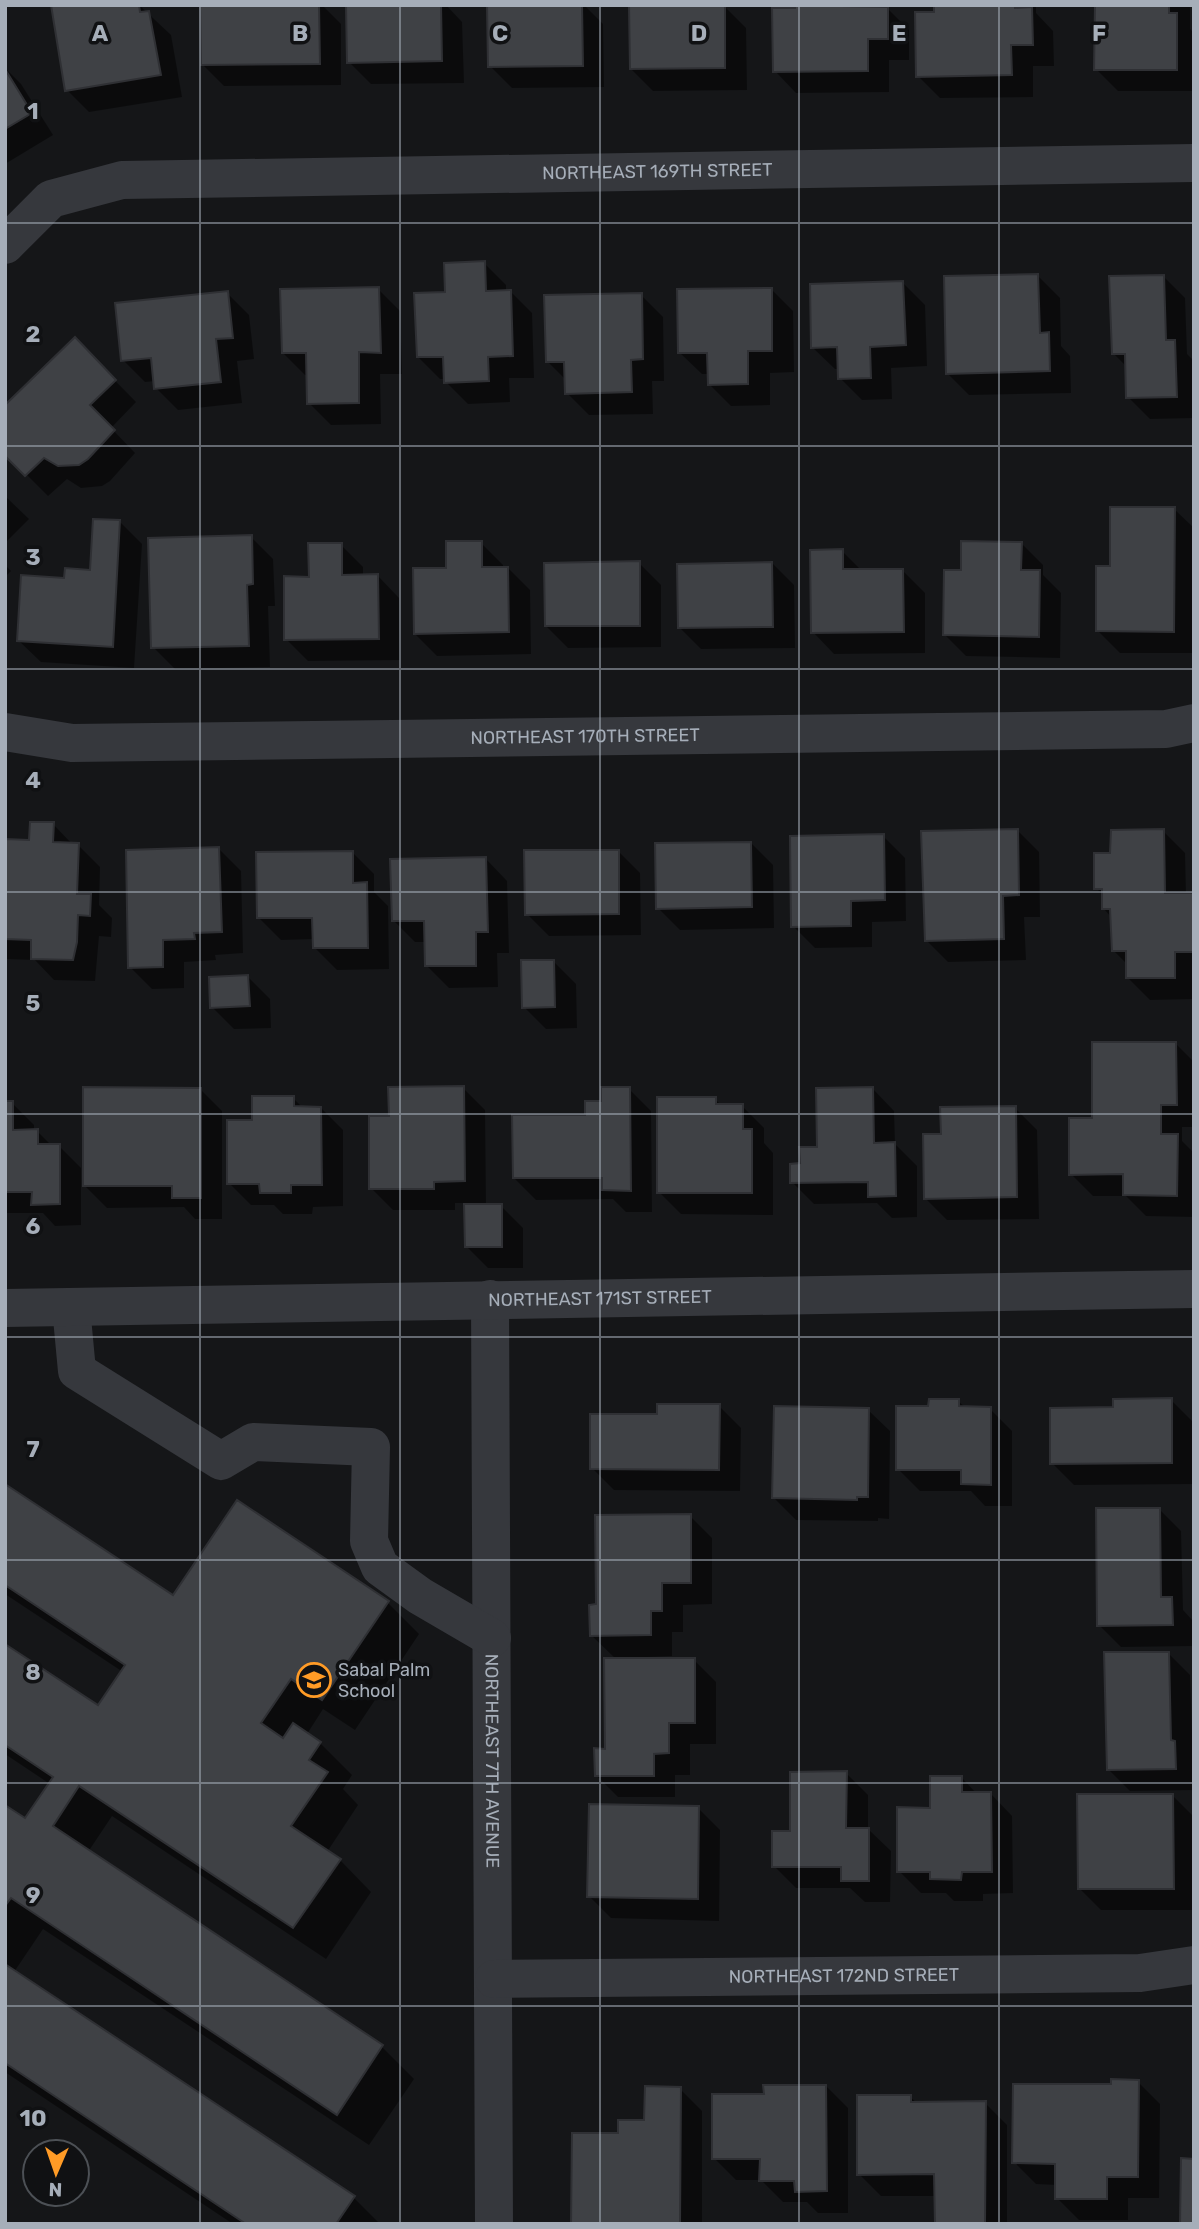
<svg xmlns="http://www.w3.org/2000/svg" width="1199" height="2229" font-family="Rubik,sans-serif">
<rect width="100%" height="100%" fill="#151618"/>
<g fill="#0007">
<polygon points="53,5 139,5 171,35 182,97 89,112 67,90"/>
<polygon points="202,5 322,5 341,24 341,85 224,86 202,64"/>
<polygon points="348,5 446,5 462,22 464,83 371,84 349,62"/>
<polygon points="489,5 584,5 603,24 604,87 512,88 490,66"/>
<polygon points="650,5 723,5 746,28 747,90 653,91 631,69"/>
<polygon points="797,5 860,5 860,9 887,8 909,30 909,60 889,60 889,92 796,93 775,71"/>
<polygon points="935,5 1036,5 1036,13 1053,31 1054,66 1033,66 1033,97 940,98 918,76 935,14"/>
<polygon points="1096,5 1190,5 1190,29 1194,33 1194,91 1118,91 1096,69"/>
<polygon points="5,68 21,84 53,135 5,164"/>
<polygon points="484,263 506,285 506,292 510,291 532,313 534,378 509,378 510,402 468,404 446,382 445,379 440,379 418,357 447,293"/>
<polygon points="1038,276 1060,298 1061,346 1070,356 1071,393 969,395 947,373"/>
<polygon points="1163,276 1185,298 1187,354 1194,361 1194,418 1150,419 1128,397 1127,367 1114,354"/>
<polygon points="903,283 925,305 927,366 891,368 892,399 862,400 840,378 840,369 835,369 813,348"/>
<polygon points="378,289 400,311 402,374 380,374 381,424 331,425 309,403 308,375 305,375 283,353"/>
<polygon points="771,289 793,311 794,372 770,373 770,405 731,406 709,384 709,374 702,374 680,353"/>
<polygon points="227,293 249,315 254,359 237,361 242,403 178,410 156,388 155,381 145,382 123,360"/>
<polygon points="641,295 663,317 664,381 652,381 653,414 589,415 567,393 567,381 547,361"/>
<polygon points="75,340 136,402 111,428 135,453 110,481 102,486 81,488 67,479 48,496 5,453"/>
<polygon points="5,496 29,519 5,543"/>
<polygon points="1174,509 1194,528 1194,653 1120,653 1098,631 1112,568"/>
<polygon points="120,522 142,544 134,668 41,662 19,641 66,580 91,572"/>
<polygon points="251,537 273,559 275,606 268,606 270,667 175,669 153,647"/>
<polygon points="481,543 503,565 503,568 508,568 530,590 531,654 437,656 415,634 448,570"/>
<polygon points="1021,543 1043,565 1043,575 1061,593 1060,658 966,656 944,634"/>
<polygon points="341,545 363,567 363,576 378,576 399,598 400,660 308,661 286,639 310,578"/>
<polygon points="842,551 862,571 903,571 925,593 925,653 834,654 813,632"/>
<polygon points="639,563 661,585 661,647 568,648 546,626"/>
<polygon points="772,563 794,585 795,648 701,649 679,627"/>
<polygon points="5,565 11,571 5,577"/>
<polygon points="53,824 73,845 78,845 100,867 99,905 112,918 111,937 99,936 95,981 54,980 35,960 5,959 5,841 31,842"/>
<polygon points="1017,830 1039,852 1040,917 1024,917 1026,960 948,962 926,940"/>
<polygon points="1163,831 1185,853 1186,895 1194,895 1194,999 1150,1000 1128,978 1128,965 1113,950 1112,918 1104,909 1104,896 1096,888 1112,854"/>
<polygon points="883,836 905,858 906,921 872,922 872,947 815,948 793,926"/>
<polygon points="751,843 773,865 774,928 680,930 658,908"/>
<polygon points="219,849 241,871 243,953 215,955 216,960 184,962 184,988 152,989 130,967"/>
<polygon points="618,851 640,873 641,935 549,936 527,914"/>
<polygon points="352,852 374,874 374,892 388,906 389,969 337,970 315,948 314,939 281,940 259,918"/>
<polygon points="486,859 507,881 509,953 497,953 498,987 449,988 427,966 427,942 415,942 393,920"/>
<polygon points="554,962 576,984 577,1028 546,1029 524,1007"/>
<polygon points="248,977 270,999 271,1028 234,1029 212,1007"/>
<polygon points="1175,1043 1194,1062 1194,1127 1182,1127 1182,1141 1194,1153 1194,1217 1146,1216 1126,1196 1093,1196 1071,1174 1094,1120"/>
<polygon points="463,1088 485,1110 486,1206 501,1206 523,1228 523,1268 488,1268 466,1246 466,1203 455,1203 455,1210 393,1210 371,1188 391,1118"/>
<polygon points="200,1089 222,1111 222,1219 195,1219 184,1207 107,1208 85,1186"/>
<polygon points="629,1089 651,1111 652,1212 626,1212 613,1199 536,1200 514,1178 603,1102"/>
<polygon points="873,1089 894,1111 895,1144 917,1166 917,1217 892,1218 877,1203 814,1204 792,1182 801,1165"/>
<polygon points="293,1098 303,1108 321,1108 343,1130 343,1206 313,1207 312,1214 283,1214 274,1205 251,1205 229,1183 254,1122"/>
<polygon points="715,1099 722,1106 742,1106 764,1128 764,1143 773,1153 773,1215 681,1214 659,1192"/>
<polygon points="5,1103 12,1103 34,1125 34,1131 37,1131 52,1146 59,1146 81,1168 81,1225 55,1226 43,1213 5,1213"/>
<polygon points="1015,1108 1037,1130 1039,1219 947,1220 925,1198 942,1136"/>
<polygon points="1171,1400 1193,1422 1193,1484 1074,1485 1052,1463 1115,1409"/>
<polygon points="958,1401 966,1408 990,1409 1012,1431 1012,1506 985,1506 971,1491 920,1491 898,1469 930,1408"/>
<polygon points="719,1406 741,1428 740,1491 614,1490 592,1468 659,1415"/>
<polygon points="868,1410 890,1431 889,1519 878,1518 878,1521 796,1520 774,1498"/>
<polygon points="5,1486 173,1598 387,1602 419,1634 355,1730 323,1709 307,1734 320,1743 352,1775 343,1789 358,1805 327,1852 340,1860 371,1892 326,1959 112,1816 88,1852 382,2047 414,2079 369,2145 43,1929 14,1972 354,2198 380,2224 233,2224 5,2072 5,1807 25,1821 50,1784 5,1754 5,1646 98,1708 123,1672 5,1594"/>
<polygon points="1159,1509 1181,1531 1183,1610 1193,1621 1194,1646 1121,1647 1099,1625"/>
<polygon points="690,1516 712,1538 712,1604 683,1605 683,1632 672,1632 672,1656 648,1657 648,1660 694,1660 716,1682 716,1744 690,1744 690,1775 675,1775 675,1797 618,1797 596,1775 607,1751 617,1660 591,1635 598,1606"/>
<polygon points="1168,1653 1190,1675 1194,1790 1130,1791 1108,1769"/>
<polygon points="846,1773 868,1795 868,1829 891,1851 890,1902 865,1902 850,1888 796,1888 774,1866 791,1833"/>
<polygon points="962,1778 977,1794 991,1794 1012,1816 1013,1893 983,1894 983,1901 954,1901 946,1893 921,1893 899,1871 932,1809"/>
<polygon points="1173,1796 1194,1817 1194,1910 1101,1910 1079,1888"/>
<polygon points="698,1808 720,1830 719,1921 611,1918 589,1896"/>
<polygon points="1138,2082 1160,2104 1159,2198 1128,2198 1128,2220 1079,2220 1057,2198 1057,2185 1036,2184 1014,2162 1113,2086"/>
<polygon points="826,2086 848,2108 848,2213 818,2213 807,2202 783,2202 761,2180 736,2180 714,2158 766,2095"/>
<polygon points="680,2089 702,2111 702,2224 573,2224 620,2135 646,2122"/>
<polygon points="910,2097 917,2103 985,2103 1007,2125 1007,2224 936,2224 936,2196 881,2196 859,2174"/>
</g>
<g fill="#3f4145" stroke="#2f3034" stroke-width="2">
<polygon points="51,5 139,5 140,12 149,11 161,75 65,91"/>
<polygon points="200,5 319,5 320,64 201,65"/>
<polygon points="346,5 441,5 442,61 347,63"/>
<polygon points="487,5 582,5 583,66 488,67"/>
<polygon points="725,5 725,68 630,69 629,6"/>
<polygon points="795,5 888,7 888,39 868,39 868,71 773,72 772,8 795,8"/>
<polygon points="934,5 1015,5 1015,8 1032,7 1033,45 1011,45 1012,75 916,77 915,12 934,12"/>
<polygon points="1095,5 1169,5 1169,13 1177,13 1177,70 1094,70"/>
<polygon points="5,69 32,113 5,129"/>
<polygon points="485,261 486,291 511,290 513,356 488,357 489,381 444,383 443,357 417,357 414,293 445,292 444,263"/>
<polygon points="1038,274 1040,333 1049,332 1050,371 946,374 944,276"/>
<polygon points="1164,275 1166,340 1175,340 1177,397 1126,398 1125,354 1112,354 1109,276"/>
<polygon points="903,281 906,345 870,347 871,378 838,379 837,347 811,348 810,284"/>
<polygon points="379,287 381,353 359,352 359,403 307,404 306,353 282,353 280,289"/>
<polygon points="772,288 772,351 748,351 748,384 708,385 707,353 678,353 677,289"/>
<polygon points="228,291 233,338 216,339 221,382 154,389 151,358 121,361 115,303"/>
<polygon points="642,293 643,359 631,360 632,392 565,394 564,362 546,362 544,295"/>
<polygon points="75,337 116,380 90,405 115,430 88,459 79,465 58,466 44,458 25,476 5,456 5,405"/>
<polygon points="1110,507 1175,507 1174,632 1096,631 1096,566 1110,566"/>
<polygon points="93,519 120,520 113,647 17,641 21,575 64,578 65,568 90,570"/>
<polygon points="252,535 253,584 247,585 249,646 151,648 148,538"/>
<polygon points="446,541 482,541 482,567 508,567 509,632 414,634 413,568 446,568"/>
<polygon points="961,541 1022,542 1021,570 1040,570 1039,637 943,635 944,570 961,570"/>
<polygon points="308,543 342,543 342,575 378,574 379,639 284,640 284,576 309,577"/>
<polygon points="843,549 843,569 903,569 904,632 811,633 810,550"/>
<polygon points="640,561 640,626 545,626 544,563"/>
<polygon points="772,562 773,627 678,628 677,564"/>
<polygon points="30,822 54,822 53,842 79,843 77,894 91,894 90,916 78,915 77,942 73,960 31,959 31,940 5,939 5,839 29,840"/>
<polygon points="1018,829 1019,895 1003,896 1004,939 925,941 921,831"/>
<polygon points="1164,829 1165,893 1194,893 1194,952 1175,952 1175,978 1126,978 1126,951 1112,951 1110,909 1102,909 1102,889 1094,889 1094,853 1110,853 1111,830"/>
<polygon points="884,834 885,900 851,901 851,926 791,927 790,836"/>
<polygon points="751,842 752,907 656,909 655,843"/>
<polygon points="219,847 222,932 194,933 195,939 163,940 163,967 128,968 126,850"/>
<polygon points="524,850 619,850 619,914 525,915"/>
<polygon points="353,851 353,883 367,882 368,948 313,948 312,918 257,918 256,852"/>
<polygon points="486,857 488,932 476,932 476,966 425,966 424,921 392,921 390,859"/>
<polygon points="521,960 554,960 555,1007 522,1008"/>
<polygon points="248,975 250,1006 210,1008 209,977"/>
<polygon points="1092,1042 1176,1042 1177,1105 1161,1105 1161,1134 1178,1134 1177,1196 1123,1195 1123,1174 1069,1175 1069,1118 1092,1118"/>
<polygon points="464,1086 465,1181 434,1182 434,1189 369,1189 369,1116 389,1116 388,1087"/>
<polygon points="83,1087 201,1088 201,1198 172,1198 172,1186 83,1186"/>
<polygon points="601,1087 630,1087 631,1191 602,1190 602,1178 513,1178 512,1115 585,1115 585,1101 601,1101"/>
<polygon points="873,1087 874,1143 895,1142 896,1196 868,1197 868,1182 790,1183 790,1164 800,1163 799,1147 817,1147 816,1088"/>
<polygon points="252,1096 294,1096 294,1106 321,1107 322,1185 291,1185 291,1193 260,1193 259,1184 227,1184 227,1120 252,1120"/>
<polygon points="657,1097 716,1097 716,1104 743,1104 743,1129 752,1129 752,1193 657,1193"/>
<polygon points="5,1101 13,1101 13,1130 38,1129 38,1144 60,1144 60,1204 31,1205 32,1192 5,1192"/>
<polygon points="1016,1106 1017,1197 924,1199 923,1134 941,1134 940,1107"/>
<polygon points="464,1204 502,1204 502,1247 465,1247"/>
<polygon points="1172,1398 1172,1463 1050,1464 1050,1408 1113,1407 1113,1399"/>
<polygon points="929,1399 959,1399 959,1406 991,1407 991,1485 961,1484 961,1470 896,1470 896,1406 928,1406"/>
<polygon points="657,1404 720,1404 719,1470 590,1469 590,1414 657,1414"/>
<polygon points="774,1406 869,1408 868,1497 857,1497 857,1500 772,1498"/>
<polygon points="5,1484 173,1595 237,1500 389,1601 322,1700 291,1679 261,1723 283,1738 293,1723 321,1742 309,1760 328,1772 291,1826 341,1859 293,1928 79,1786 53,1826 383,2045 337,2115 11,1898 5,1906 5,1805 25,1818 53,1777 5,1745 5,1644 98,1705 125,1665 5,1585"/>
<polygon points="1096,1508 1160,1508 1161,1597 1172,1597 1173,1625 1097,1626"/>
<polygon points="691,1514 691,1583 662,1583 662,1611 651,1611 651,1635 590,1636 589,1605 596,1604 595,1515"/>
<polygon points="1104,1652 1169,1652 1171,1740 1175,1741 1176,1769 1107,1770"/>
<polygon points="604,1658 695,1658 695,1723 669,1723 669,1753 654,1754 654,1776 595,1776 594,1748 605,1749"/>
<polygon points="847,1771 846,1828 869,1828 869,1881 841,1881 841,1867 772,1867 772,1831 790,1831 790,1772"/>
<polygon points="930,1776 962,1776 962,1792 991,1792 992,1872 962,1872 961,1880 930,1879 930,1872 897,1872 897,1807 930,1808"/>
<polygon points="1077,1794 1173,1794 1174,1889 1078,1889"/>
<polygon points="589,1804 699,1806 698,1899 587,1897"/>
<polygon points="5,1964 355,2196 336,2224 246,2224 5,2063"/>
<polygon points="1111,2079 1139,2080 1138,2177 1107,2177 1107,2199 1055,2199 1055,2164 1012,2163 1013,2084 1111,2084"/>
<polygon points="763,2085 826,2085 827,2191 795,2192 794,2181 759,2181 760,2159 712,2159 712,2094 764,2094"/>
<polygon points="645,2086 681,2087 680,2224 571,2224 572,2133 618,2133 618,2120 644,2120"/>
<polygon points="857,2095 911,2095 911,2102 986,2101 985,2224 935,2224 934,2174 857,2175"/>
<polygon points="1181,2158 1194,2159 1194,2224 1180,2224"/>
</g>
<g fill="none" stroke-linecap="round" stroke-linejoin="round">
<g stroke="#36383d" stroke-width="38">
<path id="s1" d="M5,245l46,-46 71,-19 1072,-17"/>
<path id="s2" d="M5,732l67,11 1094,-14 28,-6"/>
<path id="s3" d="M490,1299l4,925"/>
<polyline points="71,1307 77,1371 221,1461 253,1442 371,1447 369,1541 380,1567 420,1596 492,1638"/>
<path id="s4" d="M5,1308l1189,-19"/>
<path id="s5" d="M494,1979l646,-6 54,-8"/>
</g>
</g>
<path fill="none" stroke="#a6aeb9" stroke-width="2" stroke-opacity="0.55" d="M200,5v2219M400,5v2219M600,5v2219M799,5v2219M999,5v2219M5,223h1189M5,446h1189M5,669h1189M5,892h1189M5,1114h1189M5,1337h1189M5,1560h1189M5,1783h1189M5,2006h1189"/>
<defs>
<g id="school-ring" transform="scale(1.75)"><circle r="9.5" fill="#101113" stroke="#ff9b26" stroke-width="1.5"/><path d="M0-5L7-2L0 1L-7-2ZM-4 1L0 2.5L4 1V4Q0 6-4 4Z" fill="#ff9b26"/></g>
</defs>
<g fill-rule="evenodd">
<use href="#school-ring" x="314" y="1680"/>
</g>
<g text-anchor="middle" stroke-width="7" stroke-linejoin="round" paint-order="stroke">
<g font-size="18" fill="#a6aeb9" stroke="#101113">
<text dy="6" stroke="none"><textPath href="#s1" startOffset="674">NORTHEAST 169TH STREET</textPath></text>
<text dy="6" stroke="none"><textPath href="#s2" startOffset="581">NORTHEAST 170TH STREET</textPath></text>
<text dy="6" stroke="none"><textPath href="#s4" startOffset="595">NORTHEAST 171ST STREET</textPath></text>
<text dy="6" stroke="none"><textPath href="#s3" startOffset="462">NORTHEAST 7TH AVENUE</textPath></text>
<text dy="6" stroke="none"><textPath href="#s5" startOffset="350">NORTHEAST 172ND STREET</textPath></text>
</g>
<g font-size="18" fill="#a6aeb9" stroke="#101113" text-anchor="start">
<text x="338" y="1676">Sabal Palm<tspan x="338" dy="21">School</tspan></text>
</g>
</g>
<g font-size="23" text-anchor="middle" font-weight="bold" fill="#a6aeb9" stroke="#101113" stroke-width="7" stroke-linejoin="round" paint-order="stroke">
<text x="100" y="41">A</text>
<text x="300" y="41">B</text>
<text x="500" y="41">C</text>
<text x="699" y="41">D</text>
<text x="899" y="41">E</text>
<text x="1099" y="41">F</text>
<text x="33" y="119">1</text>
<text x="33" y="342">2</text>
<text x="33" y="565">3</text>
<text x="33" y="788">4</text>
<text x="33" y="1011">5</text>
<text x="33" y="1234">6</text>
<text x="33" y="1457">7</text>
<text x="33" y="1680">8</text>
<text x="33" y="1903">9</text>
<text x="33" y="2126">10</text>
</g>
<rect width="1199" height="2229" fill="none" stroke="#a6aeb9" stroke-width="14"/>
<g transform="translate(56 2173) rotate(182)"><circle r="33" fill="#101113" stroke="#4c5055" stroke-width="2"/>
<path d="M0-5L12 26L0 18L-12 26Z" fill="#ff9b26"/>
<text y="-10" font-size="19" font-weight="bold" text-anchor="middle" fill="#a6aeb9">N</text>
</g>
</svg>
